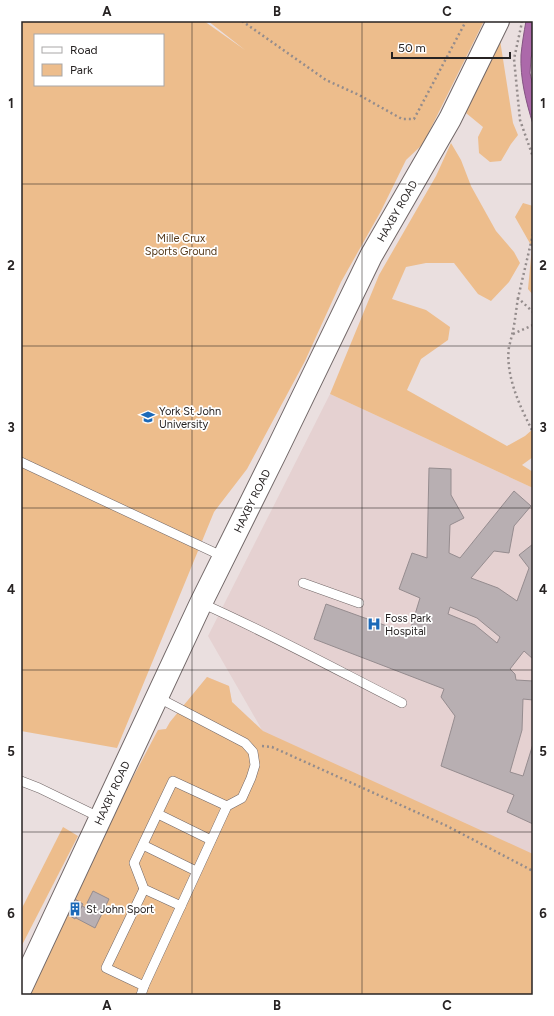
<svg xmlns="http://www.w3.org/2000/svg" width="554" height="1016" font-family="Figtree,sans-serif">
<rect width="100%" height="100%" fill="#eadfdf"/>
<polygon fill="#e5d1d1" points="330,394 533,488 533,995 29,995 121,800 158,730 166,729 170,722 207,677 229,686 232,702 262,730 208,636"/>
<g fill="#edbd8c" fill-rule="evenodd">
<path d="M21,21h183l41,29 -37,-29h276l-61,123 -17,16 -25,51 -40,71 -36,79 -58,108 -33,43 -97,236 -96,-17zM35,35h128v50h-128z"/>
<polygon points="500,40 513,123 518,135 511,144 501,161 490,162 479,153 478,137 483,127 466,113"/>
<polygon points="451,143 461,160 471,186 496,231 514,252 520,263 509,282 491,301 478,294 454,263 426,263 406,267 392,299 426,310 450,327 448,340 421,359 407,390 507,446 525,436 533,429 533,457 522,465 533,472 533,488 330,394 379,275 436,176"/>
<polygon points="523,203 533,206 533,295 528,289 532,247 515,217"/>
<polygon points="207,677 229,686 232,702 263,731 533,854 533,995 29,995 61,920 121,800 158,730 166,729 170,722"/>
<polygon points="63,827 78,836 21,947 21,910"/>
</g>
<path fill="#ac69aa" stroke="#845482" d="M526,21h7v28l-2,9 -1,15 3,13v38c-7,-22 -13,-46 -12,-69 1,-11 3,-23 5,-34z"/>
<g fill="#b8afb2" stroke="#958c8f" fill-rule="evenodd">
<path d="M429,468l22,1v26l13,23 -14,7 -1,28 11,5 54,-67 17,15 -17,20 -5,27 -15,-2 -23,27 27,10 19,13 12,-33 -10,-13 14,-11v115l-9,-8 -14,18 5,5 1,6 17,1v19l-10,-1 -1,31 -12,42 13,4 10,-32v80l-26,-12 7,-17 -73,-29 14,-50 -14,-19 3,-8 -130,-50 12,-35 83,30 11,-36 -21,-9 13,-36 15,5zM450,607l27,11 23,19 -3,6 -22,-18 -27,-11z"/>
<polygon points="93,891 109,899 95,928 76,918 82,906 88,909 90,904 87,903"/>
<polygon points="75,899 83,904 75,919 67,914"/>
</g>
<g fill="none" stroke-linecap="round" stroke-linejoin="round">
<g stroke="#716767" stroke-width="10">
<g id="lane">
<polyline points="21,462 224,557"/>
<polyline points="303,583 359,603"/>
<path d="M201,603c68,30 134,66 201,100"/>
<polyline points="157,697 245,743 253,752 255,765 251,778 242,798 227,806 181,906 144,889 134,863 173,781 227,806"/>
<polyline points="21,781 39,788 101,818"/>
<polyline points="158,814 211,840"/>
<polyline points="143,845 196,871"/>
<polyline points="144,986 106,968 144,889"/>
<polyline points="141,995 144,986 181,906"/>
</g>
</g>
<g stroke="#716767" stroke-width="24">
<polyline id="secondary" points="21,988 201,603 275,454 371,256 450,119 498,21"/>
</g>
<g stroke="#948c8c" stroke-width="2.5" stroke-dasharray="2 3" stroke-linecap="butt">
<polyline points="242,21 326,80 359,95 402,119 414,119 466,21"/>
<polyline points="521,21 522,22 514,59 520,120 533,157"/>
<polyline points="533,234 518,298 533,312"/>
<path d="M518,298c-2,12 -3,25 -6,37 -1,4 -2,8 -3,12 -4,28 11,60 24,85"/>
<polyline points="513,334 533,325"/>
<polyline points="262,746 272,747 447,826 533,871"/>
</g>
<use href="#lane" stroke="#fff" stroke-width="9"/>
<use href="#secondary" stroke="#fff" stroke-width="22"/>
</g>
<path fill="none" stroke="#272323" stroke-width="1" stroke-opacity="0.55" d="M192,21v974M362,21v974M21,184h512M21,346h512M21,508h512M21,670h512M21,832h512"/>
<defs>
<g id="university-bare" transform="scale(1.08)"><path d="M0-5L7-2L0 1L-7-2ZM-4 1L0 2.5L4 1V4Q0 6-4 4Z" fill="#1c69b8" stroke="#fff" stroke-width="2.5" paint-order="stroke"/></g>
<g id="hospital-bare" transform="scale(1.08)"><path d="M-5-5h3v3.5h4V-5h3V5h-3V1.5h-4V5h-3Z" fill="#1c69b8" stroke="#fff" stroke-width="2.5" paint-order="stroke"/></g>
<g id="building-bare" transform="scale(1.08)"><path d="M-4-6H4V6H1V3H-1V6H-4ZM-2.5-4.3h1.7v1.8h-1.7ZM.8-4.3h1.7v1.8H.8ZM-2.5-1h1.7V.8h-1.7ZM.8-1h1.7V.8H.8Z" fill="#1c69b8" stroke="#fff" stroke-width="2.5" paint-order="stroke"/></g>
</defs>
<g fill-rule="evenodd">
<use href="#university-bare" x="148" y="417"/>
<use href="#hospital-bare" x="374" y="624"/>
<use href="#building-bare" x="75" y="909"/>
</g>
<g text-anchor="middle" stroke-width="3.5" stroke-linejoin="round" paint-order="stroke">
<g font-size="11" fill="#272323" stroke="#fff">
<text transform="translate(397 211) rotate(-60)" y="4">HAXBY ROAD</text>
<text transform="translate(252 501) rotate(-64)" y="4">HAXBY ROAD</text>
<text transform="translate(112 793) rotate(-65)" y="4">HAXBY ROAD</text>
</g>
<g font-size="11" fill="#563a1b" stroke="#fff">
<text x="181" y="242">Mille Crux<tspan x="181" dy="13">Sports Ground</tspan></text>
</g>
<g font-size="11" fill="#272323" stroke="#fff" text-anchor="start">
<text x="159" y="415">York St John<tspan x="159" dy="13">University</tspan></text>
<text x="385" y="622">Foss Park<tspan x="385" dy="13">Hospital</tspan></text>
<text x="86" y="913">St John Sport</text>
</g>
</g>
<rect width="554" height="1016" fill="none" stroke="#ffffff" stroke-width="44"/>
<rect x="34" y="34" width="130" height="52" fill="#ffffff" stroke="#a9a7a7"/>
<rect x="42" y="47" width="20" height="6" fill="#ffffff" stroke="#a9a7a7"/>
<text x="70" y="54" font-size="12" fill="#272323">Road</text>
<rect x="42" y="64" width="20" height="12" fill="#edbd8c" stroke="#a9a7a7"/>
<text x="70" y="74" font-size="12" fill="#272323">Park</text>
<path d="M392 52v6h118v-6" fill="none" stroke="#272323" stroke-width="2"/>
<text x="398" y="52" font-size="12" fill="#272323" stroke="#ffffff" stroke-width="3" paint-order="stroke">50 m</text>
<rect x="22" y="22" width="510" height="972" fill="none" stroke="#272323" stroke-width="1.5"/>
<g font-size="13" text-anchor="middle" font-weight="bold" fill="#272323">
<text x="107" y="16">A</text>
<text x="277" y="16">B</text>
<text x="447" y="16">C</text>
<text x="11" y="108">1</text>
<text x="543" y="108">1</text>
<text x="11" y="270">2</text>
<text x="543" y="270">2</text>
<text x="11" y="432">3</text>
<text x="543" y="432">3</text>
<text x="11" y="594">4</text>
<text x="543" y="594">4</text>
<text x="11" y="756">5</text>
<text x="543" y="756">5</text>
<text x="11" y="918">6</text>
<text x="543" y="918">6</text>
<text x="107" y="1010">A</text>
<text x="277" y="1010">B</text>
<text x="447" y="1010">C</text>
</g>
</svg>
